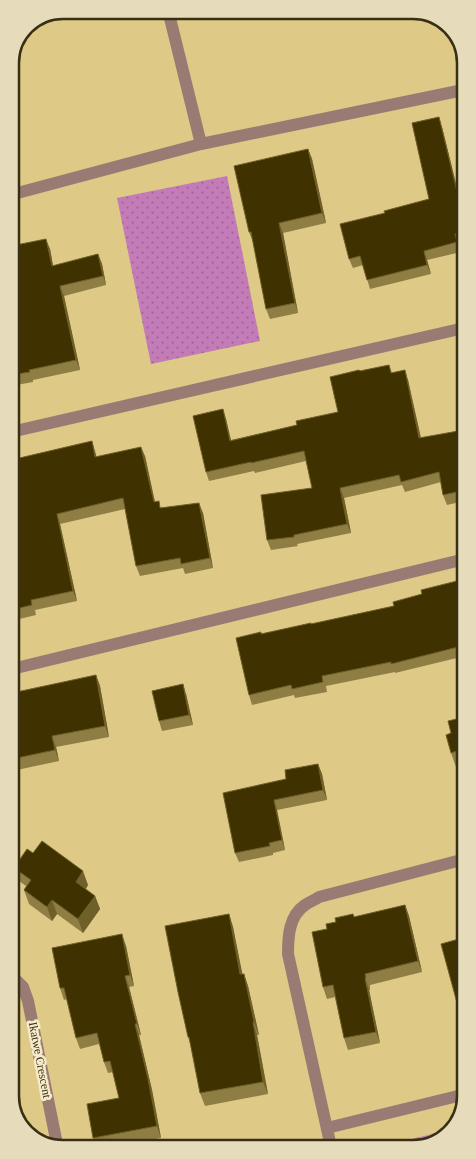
<svg xmlns="http://www.w3.org/2000/svg" width="476" height="1159" font-family="'Times New Roman',serif">
<defs>
<pattern id="grass-dots" width="8" height="8" patternUnits="userSpaceOnUse" patternTransform="scale(1.25)"><rect width="8" height="8" fill="#c37cb8"/><path d="M2 2h.1M6 6h.1" fill="none" stroke="#9f6694" stroke-width="1.8" stroke-linecap="round"/></pattern>
</defs>
<rect width="100%" height="100%" fill="#dec987"/>
<g fill="url(#grass-dots)">
<polygon points="227,176 260,341 151,364 117,198"/>
<polygon points="454,1129 430,1146 377,1147"/>
</g>
<g fill="none" stroke-linecap="round" stroke-linejoin="round">
<g stroke="#9a7b74" stroke-width="12">
<polyline points="168,10 201,144"/>
<polyline points="10,195 201,144 463,90"/>
<polyline points="11,432 464,328"/>
<polyline points="12,669 465,559"/>
<polyline points="12,976 23,987 28,1001 58,1149"/>
<polyline points="327,1128 466,1094"/>
<path d="M331,1147l-43,-193c0,-18 1,-38 17,-49 4,-3 10,-5 14,-8l146,-38"/>
</g>
</g>
<g fill="#8e7e44">
<polygon points="442,127 464,216 464,242 458,244 461,252 427,260 431,274 370,289 363,265 353,268 349,259 385,213 429,199"/>
<polygon points="308,149 312,159 326,223 283,233 298,313 270,319 266,309 253,242 249,232"/>
<polygon points="11,246 50,249 53,266 98,254 102,264 106,285 64,296 80,370 33,380 33,382 11,386"/>
<polygon points="389,365 392,373 408,380 421,438 464,430 464,501 447,505 443,495 441,482 405,492 402,485 344,498 351,533 297,544 298,546 271,550 267,540 312,488 306,461 255,473 254,471 209,481 206,472 226,419 231,440 297,425 338,412 360,371"/>
<polygon points="92,441 96,457 145,456 155,502 161,508 203,513 213,568 185,574 183,568 140,576 136,566 125,509 60,524 77,601 35,610 36,615 11,621 11,460"/>
<polygon points="465,579 465,656 395,673 395,672 326,686 327,692 295,698 294,695 252,705 249,695 261,634 311,624 394,606 422,594"/>
<polygon points="96,675 100,686 109,737 56,747 59,761 12,771 12,725 17,723"/>
<polygon points="186,694 193,725 162,731 159,721"/>
<polygon points="465,717 465,784 461,765 456,767 451,753 451,733"/>
<polygon points="318,764 322,774 327,800 277,810 285,850 273,853 273,855 239,862 235,853 286,779"/>
<polygon points="33,853 88,885 86,889 95,896 100,909 83,933 57,914 52,921 29,904 24,890 26,886 19,881 14,868"/>
<polygon points="405,905 409,916 422,972 370,985 370,990 369,990 380,1043 348,1050 344,1038 335,997 327,999 323,987 327,929 336,922 354,917"/>
<polygon points="229,914 233,927 242,974 244,974 248,986 259,1035 257,1035 268,1094 205,1106 200,1093 191,1046 188,1037"/>
<polygon points="126,946 134,986 129,987 141,1035 139,1035 152,1090 161,1138 101,1149 97,1149 93,1138 119,1098 113,1072 108,1073 104,1062 99,1044 80,1049 76,1038 67,999 64,1000 60,988"/>
</g>
<g fill="#6f5f28">
<polygon points="439,117 442,127 464,216 464,221"/>
<polygon points="308,149 312,159 326,223 322,213"/>
<polygon points="279,223 283,233 298,313 295,303"/>
<polygon points="46,239 50,249 55,276 52,266"/>
<polygon points="424,251 427,260 431,274 427,265"/>
<polygon points="98,254 102,264 106,285 103,276"/>
<polygon points="60,286 64,296 80,370 76,360"/>
<polygon points="405,370 408,380 423,448 419,438"/>
<polygon points="223,409 226,419 233,450 230,441"/>
<polygon points="92,441 95,451 99,467 95,457"/>
<polygon points="141,447 145,456 157,512 154,502"/>
<polygon points="340,488 344,498 351,533 347,524"/>
<polygon points="199,503 203,513 213,568 210,558"/>
<polygon points="57,514 60,524 77,601 73,591"/>
<polygon points="96,675 100,686 109,737 105,726"/>
<polygon points="183,684 186,694 193,725 189,715"/>
<polygon points="52,736 56,747 59,761 55,750"/>
<polygon points="318,764 322,774 327,800 323,790"/>
<polygon points="274,800 277,810 285,850 282,840"/>
<polygon points="83,871 88,885 81,895 76,882"/>
<polygon points="95,896 100,909 83,933 78,919"/>
<polygon points="52,900 57,914 52,921 47,907"/>
<polygon points="405,905 409,916 422,972 418,961"/>
<polygon points="229,914 233,927 245,987 240,974"/>
<polygon points="122,934 126,946 134,986 130,975"/>
<polygon points="244,974 248,986 259,1035 254,1022"/>
<polygon points="125,976 129,987 141,1035 137,1024"/>
<polygon points="365,978 369,990 380,1043 376,1032"/>
<polygon points="253,1022 257,1035 268,1094 263,1082"/>
<polygon points="135,1024 139,1035 152,1090 161,1138 157,1126"/>
</g>
<g fill="#3f3200" stroke="#6f5f28">
<polygon points="439,117 464,221 464,232 455,234 457,242 424,251 427,265 367,280 360,256 349,259 340,224 385,213 384,211 429,199 412,123"/>
<polygon points="308,149 322,213 279,223 295,303 266,309 251,232 249,232 234,166"/>
<polygon points="46,239 52,266 98,254 103,276 60,286 76,360 29,370 30,372 11,375 11,246"/>
<polygon points="460,348 464,348 464,367"/>
<polygon points="389,365 391,373 405,370 419,438 464,430 464,489 461,489 461,491 443,495 439,472 401,482 399,475 340,488 347,524 294,535 294,537 267,540 261,495 312,488 304,451 251,463 251,462 206,472 193,416 223,409 230,441 297,425 296,421 338,412 330,377 359,370 360,371"/>
<polygon points="92,441 95,457 141,447 154,502 159,501 160,508 199,503 210,558 181,564 180,558 136,566 123,498 57,514 73,591 31,600 32,605 11,610 11,460"/>
<polygon points="465,579 465,644 462,645 462,646 391,664 391,662 322,676 323,682 292,689 291,685 249,695 236,638 261,632 261,634 311,623 311,624 394,606 393,602 422,594 421,590"/>
<polygon points="96,675 105,726 52,736 55,750 12,759 12,725 17,723 12,700 12,693"/>
<polygon points="183,684 189,715 159,721 152,691"/>
<polygon points="465,717 465,783 457,751 451,753 446,735 451,733 448,721"/>
<polygon points="318,764 323,790 274,800 282,840 269,843 270,846 235,853 223,793 286,779 285,770"/>
<polygon points="42,841 83,871 76,882 95,896 78,919 52,900 47,907 24,890 31,880 14,868 27,849 33,853"/>
<polygon points="405,905 418,961 365,974 366,978 365,978 376,1032 344,1038 333,985 323,987 312,932 327,929 326,924 336,922 335,918 353,914 354,917"/>
<polygon points="229,914 240,974 244,974 254,1022 253,1022 263,1082 200,1093 189,1037 188,1037 178,992 165,926"/>
<polygon points="122,934 130,975 125,976 137,1024 135,1024 148,1079 157,1126 93,1138 87,1104 119,1098 110,1061 104,1062 97,1033 76,1038 64,988 60,988 52,948"/>
<polygon points="466,937 466,1031 465,1032 441,944"/>
</g>
<g text-anchor="middle" stroke-width="5" stroke-linejoin="round" paint-order="stroke">
<g font-size="12" fill="#383015" stroke="#f5ebca">
<text transform="translate(40 1060) rotate(79)" y="4">Ikatwe Crescent</text>
</g>
</g>
<path d="M0 0H476V1159H0ZM63 19H413A44 44 0 0 1 457 63V1096A44 44 0 0 1 413 1140H63A44 44 0 0 1 19 1096V63A44 44 0 0 1 63 19Z" fill="#e6dcbc" fill-rule="evenodd"/>
<path fill="none" stroke="#383015" stroke-width="2.5" d="M63 19H413A44 44 0 0 1 457 63V1096A44 44 0 0 1 413 1140H63A44 44 0 0 1 19 1096V63A44 44 0 0 1 63 19Z"/>
</svg>
